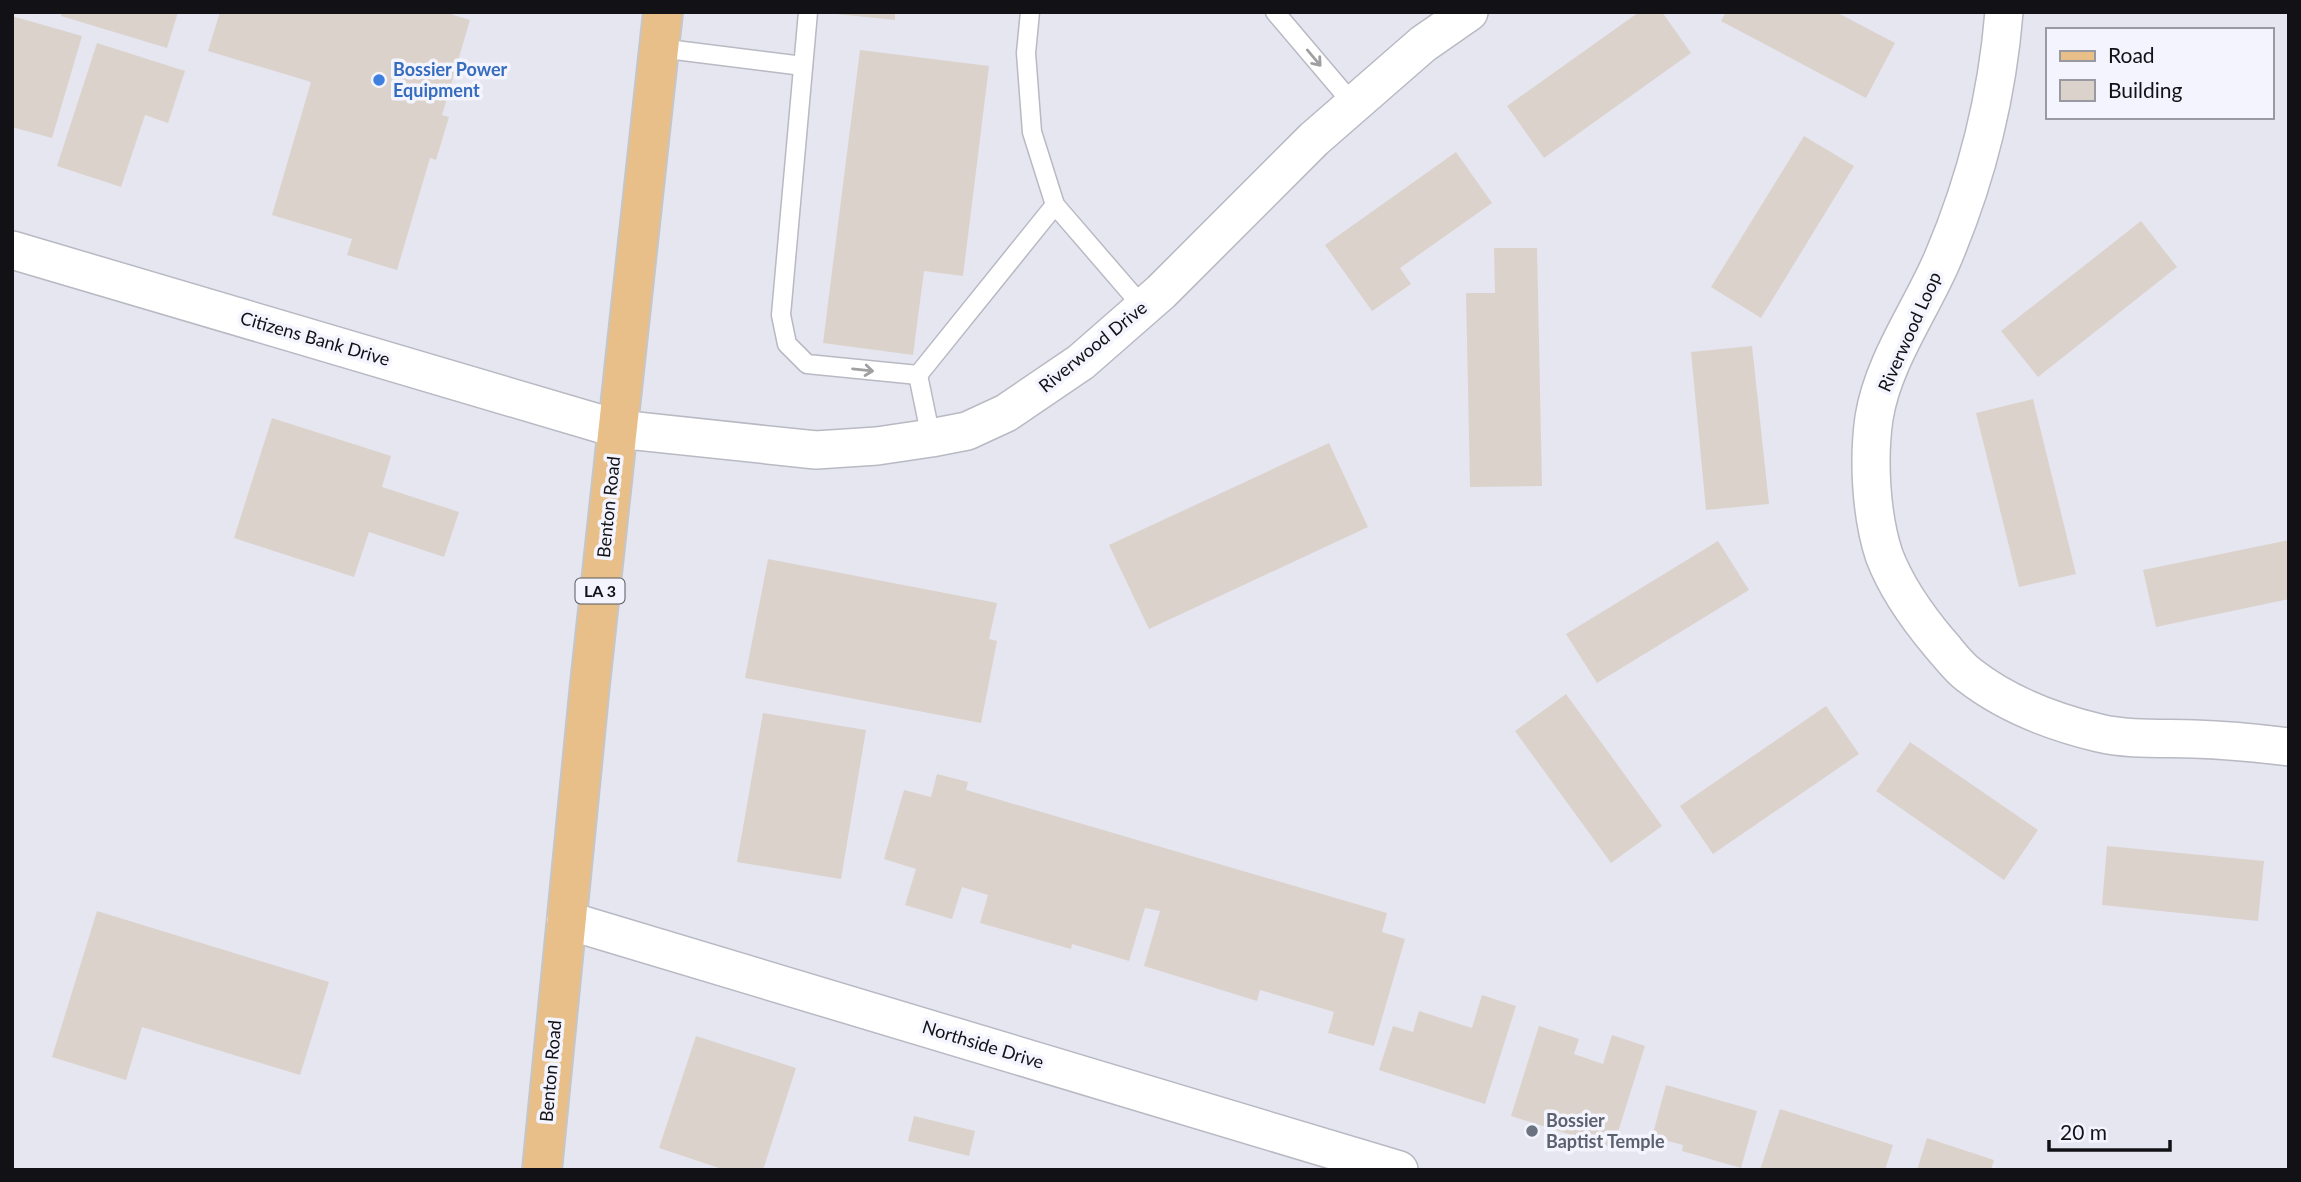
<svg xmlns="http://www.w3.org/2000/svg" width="2301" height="1182" font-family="Lato,sans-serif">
<rect width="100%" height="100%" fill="#e6e6f1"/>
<g fill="#dbd2cb">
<polygon points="62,12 178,12 167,48 61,16"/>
<polygon points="220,12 444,12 470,20 442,115 449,117 436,160 430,158 397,270 347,255 352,239 272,215 311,82 208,51"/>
<polygon points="836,12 895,12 895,20 836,14"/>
<polygon points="1639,12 1662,12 1691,53 1544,158 1507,106"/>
<polygon points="1726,12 1836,12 1895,43 1866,98 1721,21"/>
<polygon points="12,16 82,36 52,138 12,127"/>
<polygon points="97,43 185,71 168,123 145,115 121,187 57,166"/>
<polygon points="860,50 989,66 963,276 924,271 913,355 823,343"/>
<polygon points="1804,136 1854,166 1761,318 1711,287"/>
<polygon points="1456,152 1492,203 1400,268 1411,284 1372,311 1325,245"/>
<polygon points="2141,221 2177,267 2038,377 2001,331"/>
<polygon points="1494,248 1537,248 1542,486 1470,487 1466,293 1495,293"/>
<polygon points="1752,346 1769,504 1706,510 1691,352"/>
<polygon points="2033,399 2076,574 2019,587 1976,413"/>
<polygon points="272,418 391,456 382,487 459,512 444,557 369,532 354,577 234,538"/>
<polygon points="1329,443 1368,527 1149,629 1109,545"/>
<polygon points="2289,540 2289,599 2156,627 2143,570"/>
<polygon points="1718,541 1749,590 1597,683 1566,634"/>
<polygon points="768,559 997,603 989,639 997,641 981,723 745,678"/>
<polygon points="1566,694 1662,826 1611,863 1515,731"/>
<polygon points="1826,706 1859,754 1713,854 1680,806"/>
<polygon points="763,713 866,730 841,879 737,862"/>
<polygon points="1910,742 2038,830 2004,880 1876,791"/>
<polygon points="937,774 968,782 966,790 1387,913 1382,932 1405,939 1374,1046 1328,1033 1334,1012 1260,990 1257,1001 1144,966 1160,911 1145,908 1129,961 1072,944 1071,949 980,923 988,895 962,887 952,919 905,905 916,869 884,859 904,790 931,797"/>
<polygon points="2107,846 2264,861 2258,921 2102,905"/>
<polygon points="97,911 329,982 300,1075 142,1027 126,1080 52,1057"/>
<polygon points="1482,995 1516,1006 1485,1104 1379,1070 1393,1026 1413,1032 1419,1011 1472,1028"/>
<polygon points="1539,1026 1579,1039 1574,1054 1603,1064 1612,1035 1645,1046 1613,1148 1511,1116"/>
<polygon points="696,1036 796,1068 763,1170 725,1170 659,1148"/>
<polygon points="1666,1085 1757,1111 1741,1168 1682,1151 1683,1145 1652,1137"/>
<polygon points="1780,1109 1893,1145 1885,1170 1760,1170"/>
<polygon points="914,1116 975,1131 969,1156 908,1141"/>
<polygon points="1927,1138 1994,1160 1991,1170 1917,1170"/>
</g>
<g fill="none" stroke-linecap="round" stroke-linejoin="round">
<g stroke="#b8b9c3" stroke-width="21">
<g id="lane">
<polyline points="808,12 781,315 787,344 807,364 918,375"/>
<polyline points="1030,12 1026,53 1032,132 1055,205"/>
<polyline points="1275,12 1353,104"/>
<polyline points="659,48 803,66"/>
<polyline points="918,375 1055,205 1143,307"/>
<polyline points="918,375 931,438"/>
</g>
</g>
<g stroke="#b8b9c3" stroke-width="40">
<g id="street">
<path d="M2004,12c-7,86 -27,166 -61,246 -22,52 -60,103 -69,160 -6,42 -3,97 10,137 12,32 34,63 56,89 9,10 18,23 29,31 37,29 84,47 130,58 28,7 65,5 95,6 32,1 63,4 95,8"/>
<polyline points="12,250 618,429 816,450 877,446 931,438 967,431 1006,413 1081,362 1161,292 1314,139 1423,44 1469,12"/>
<polyline points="566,920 1399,1170"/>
</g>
</g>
<g stroke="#c6c6c7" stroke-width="42">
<polyline id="primary" points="542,1170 590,684 663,12"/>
</g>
<use href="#lane" stroke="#fff" stroke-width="18"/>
<use href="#street" stroke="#fff" stroke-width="37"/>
<use href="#primary" stroke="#e8bf89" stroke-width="38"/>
</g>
<defs><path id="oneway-shaft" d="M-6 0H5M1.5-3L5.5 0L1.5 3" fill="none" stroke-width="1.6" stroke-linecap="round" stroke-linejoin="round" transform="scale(1.75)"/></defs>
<g stroke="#a0a0a2">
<use href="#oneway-shaft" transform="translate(1314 58) rotate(50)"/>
<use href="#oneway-shaft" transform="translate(863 370) rotate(6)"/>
</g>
<circle fill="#3f7fe0" stroke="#f3f4fe" stroke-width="2.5" cx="379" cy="80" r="7"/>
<circle fill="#6b7280" stroke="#f3f4fe" stroke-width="2.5" cx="1532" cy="1131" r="7"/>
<g text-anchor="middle" stroke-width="7" stroke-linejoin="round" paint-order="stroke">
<rect fill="#f3f4fe" stroke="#56565c" stroke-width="2" x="575.5" y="578.5" width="49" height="25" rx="5"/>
<g font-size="16" font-weight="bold" fill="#121216">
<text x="600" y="597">LA 3</text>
</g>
<g font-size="18" font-weight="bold" fill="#366cbe" stroke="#f3f4fe" text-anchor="start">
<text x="393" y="76">Bossier Power<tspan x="393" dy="21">Equipment</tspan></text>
</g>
<g font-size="18" fill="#121216" stroke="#f3f4fe">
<text transform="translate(1910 332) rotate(-66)" y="6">Riverwood Loop</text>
<text transform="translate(315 339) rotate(16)" y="6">Citizens Bank Drive</text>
<text transform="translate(1093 347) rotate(-39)" y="6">Riverwood Drive</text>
<text transform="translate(609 507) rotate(-84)" y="6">Benton Road</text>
<text transform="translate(983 1045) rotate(17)" y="6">Northside Drive</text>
<text transform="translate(551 1071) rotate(-85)" y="6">Benton Road</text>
</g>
<g font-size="18" font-weight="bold" fill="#5b616d" stroke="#f3f4fe" text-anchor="start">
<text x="1546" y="1127">Bossier<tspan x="1546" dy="21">Baptist Temple</tspan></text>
</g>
</g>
<rect width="2301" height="1182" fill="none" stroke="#121216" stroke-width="28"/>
<rect x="2046" y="28" width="228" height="91" fill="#f3f4fe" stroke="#999aa1" stroke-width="2"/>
<rect x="2060" y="51" width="35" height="10" fill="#e8bf89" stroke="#999aa1" stroke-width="2"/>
<text x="2108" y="63" font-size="21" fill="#121216">Road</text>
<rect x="2060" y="80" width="35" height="21" fill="#dbd2cb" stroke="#999aa1" stroke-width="2"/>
<text x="2108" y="98" font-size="21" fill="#121216">Building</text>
<path d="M2049 1140v10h121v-10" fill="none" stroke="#121216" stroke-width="3.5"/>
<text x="2060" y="1140" font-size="21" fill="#121216" stroke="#f3f4fe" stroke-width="5" paint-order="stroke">20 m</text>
</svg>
